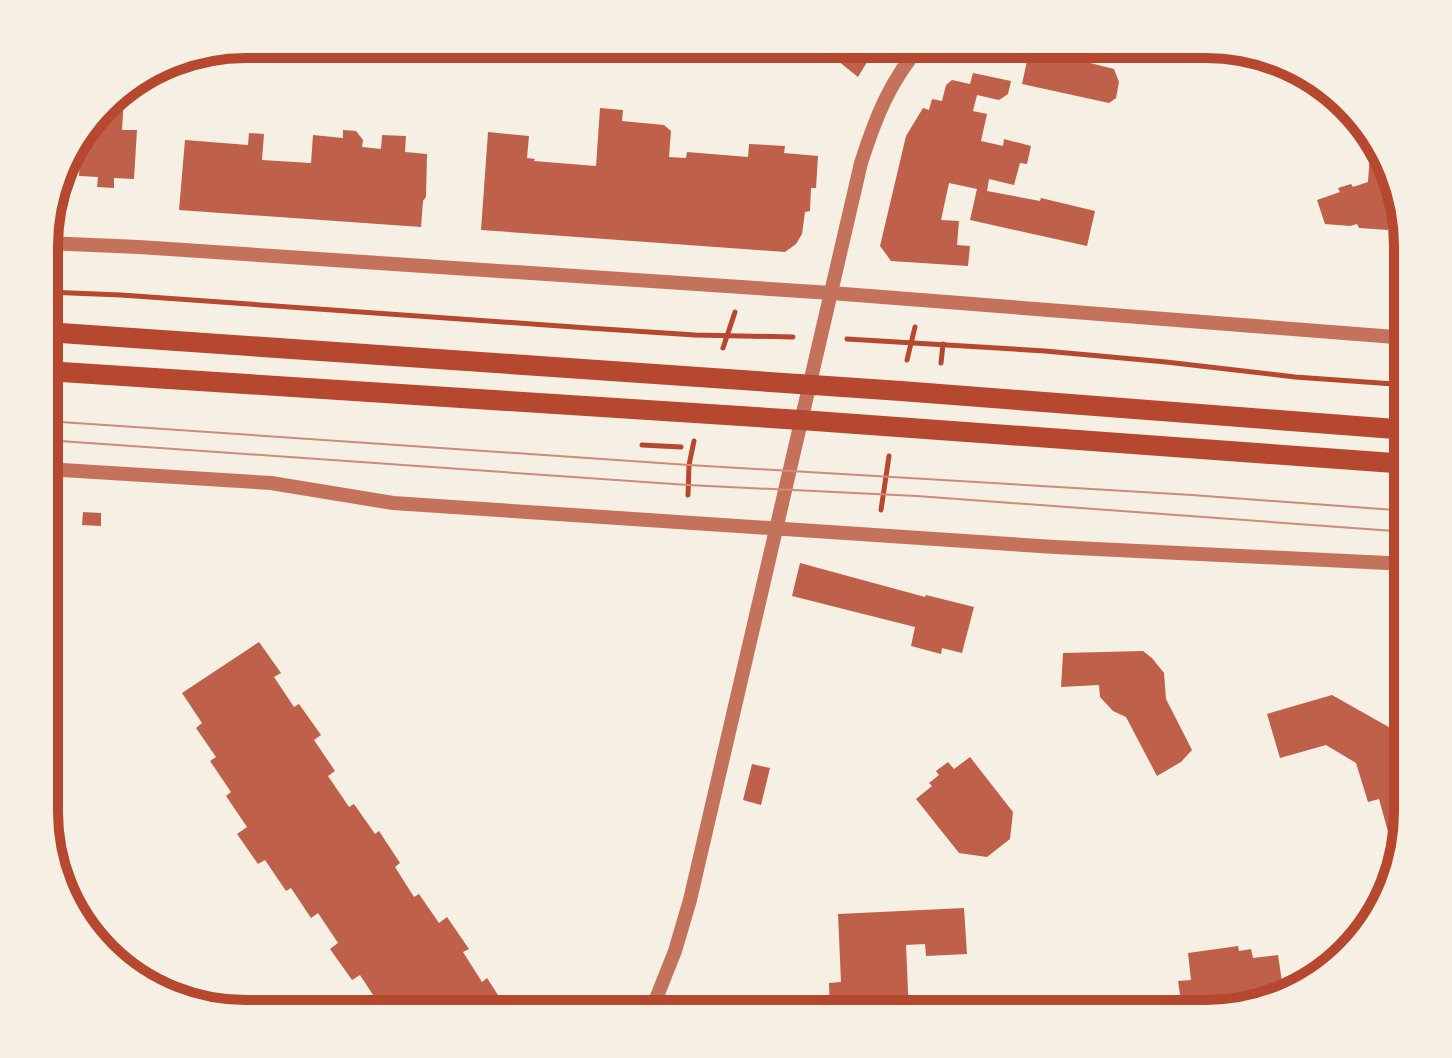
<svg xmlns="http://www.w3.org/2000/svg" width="1452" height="1058" font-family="'Titillium Web',sans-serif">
<rect width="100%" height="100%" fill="#f6efe4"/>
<g fill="#bf614a">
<polygon points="246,44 255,44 254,57 221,55 221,48"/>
<polygon points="835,44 878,44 858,77 833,57"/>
<polygon points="1060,44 1066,46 1067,44 1080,44 1094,48 1090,63 1114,69 1119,82 1116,98 1109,103 1022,84 1030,47 1058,53"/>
<polygon points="973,73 1011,81 1008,94 999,100 977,95 973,111 987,114 981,141 1003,146 1004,139 1031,146 1027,164 1020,163 1014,185 989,179 987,191 1040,201 1041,198 1095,211 1087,246 970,220 977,189 949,183 941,220 959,221 957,245 970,246 968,266 891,261 880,246 906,136 923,108 929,110 932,99 942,101 946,85 952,80 970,84"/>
<polygon points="111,96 124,97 122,130 137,130 134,179 114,178 114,188 97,187 98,177 79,176 81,133"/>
<polygon points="600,108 623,110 622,121 664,125 671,131 669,157 686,158 687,152 748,157 749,144 785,146 784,153 818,156 816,188 811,188 810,211 805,212 802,234 796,244 785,252 481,230 488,132 529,136 527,158 535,159 534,161 596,166"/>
<polygon points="343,130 356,131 363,140 362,147 381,149 382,135 406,136 405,152 427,154 426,197 423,201 421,227 179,210 185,140 248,145 249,133 264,134 262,160 311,163 313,135 343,138"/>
<polygon points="1370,152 1384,153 1387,156 1406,227 1388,225 1388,230 1359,228 1357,224 1350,226 1325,224 1317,200 1340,192 1338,188 1351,184 1353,187 1368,182"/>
<polygon points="83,512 101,513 101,526 82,525"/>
<polygon points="800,563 925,597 926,595 974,607 962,653 942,648 941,654 911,646 915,627 792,596"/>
<polygon points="259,642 281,673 274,677 294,707 299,704 321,735 314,740 335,771 328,776 349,807 354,804 375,834 379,831 400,863 395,867 414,897 419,894 439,923 447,917 469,949 463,952 482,982 487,978 507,1009 500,1014 392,1014 385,1004 381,1007 360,975 352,980 330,949 338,943 318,913 311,918 291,888 286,891 265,860 258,864 237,834 247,827 226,796 231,792 210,761 216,757 196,728 202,723 182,693"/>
<polygon points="1143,651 1152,658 1164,673 1166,699 1192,750 1181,762 1157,776 1126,717 1113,711 1100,697 1099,685 1061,687 1063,653"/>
<polygon points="1332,695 1394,730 1400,747 1408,745 1408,824 1395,857 1379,799 1368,802 1356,763 1326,745 1280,758 1267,714"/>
<polygon points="970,757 1013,812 1010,839 987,857 959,853 916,799 932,786 929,783 939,775 936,771 948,762 954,769"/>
<polygon points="752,764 770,768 761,805 743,800"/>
<polygon points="964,908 967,954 926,956 925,944 906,945 909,1014 830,1014 829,983 841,982 838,914"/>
<polygon points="1238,946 1239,951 1251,949 1253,958 1278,955 1284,995 1246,1001 1247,1005 1206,1014 1183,1014 1178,981 1191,980 1188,953"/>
</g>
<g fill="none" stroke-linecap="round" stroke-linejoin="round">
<g stroke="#b5482f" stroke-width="5">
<polyline points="46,292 121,295 588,328 695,335 793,337"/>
<polyline points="847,339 1045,351 1166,362 1295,377 1408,385"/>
<polyline points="723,348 735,312"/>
<polyline points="907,360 915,327"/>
<polyline points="941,363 943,344"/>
<polyline points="642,445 681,447"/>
<polyline points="688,495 689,465 694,441"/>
<polyline points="881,510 889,456"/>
</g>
<g stroke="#c5725c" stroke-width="14">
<polyline points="46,243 139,247 831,293 1408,338"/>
<polyline points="46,469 271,483 393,503 1055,547 1408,564"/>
<path d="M650,1014l25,-63 15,-51 171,-737c14,-44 29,-83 61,-119"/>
</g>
<g stroke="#b5482f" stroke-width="20">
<polyline points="46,332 901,391 1408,430"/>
<polyline points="46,371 801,420 1408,464"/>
</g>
<g stroke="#cf8b77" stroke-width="2">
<polyline points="46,421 689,465 1192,495 1408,511"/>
<polyline points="46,440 688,485 917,496 1408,532"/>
</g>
</g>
<path d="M0 0H1452V1058H0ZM246 58H1206A188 188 0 0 1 1394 246V812A188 188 0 0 1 1206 1000H246A188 188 0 0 1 58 812V246A188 188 0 0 1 246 58Z" fill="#f6efe4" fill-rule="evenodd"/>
<path fill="none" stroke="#b5482f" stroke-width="10" d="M246 58H1206A188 188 0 0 1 1394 246V812A188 188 0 0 1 1206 1000H246A188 188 0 0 1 58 812V246A188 188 0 0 1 246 58Z"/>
</svg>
